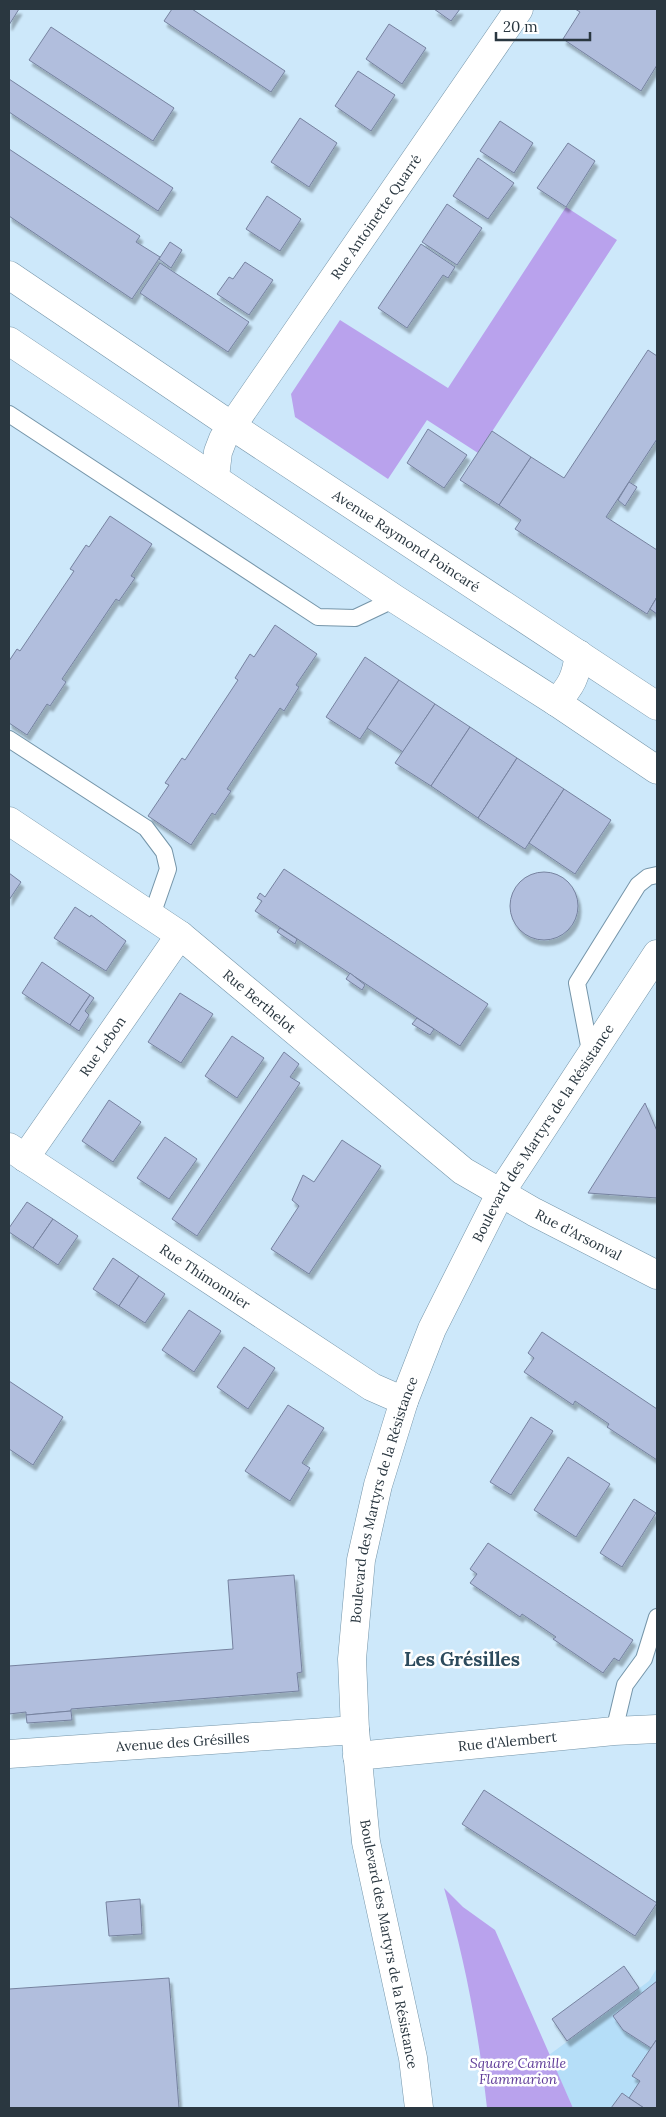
<svg xmlns="http://www.w3.org/2000/svg" width="666" height="2117" font-family="Lora,serif">
<defs>
<filter id="shadow"><feDropShadow dx="3" dy="5.5" stdDeviation="1" flood-color="#0004"/></filter>
</defs>
<rect width="100%" height="100%" fill="#cde8fa"/>
<polygon fill="#b5def8" points="657,1968 657,2108 573,2108 549,2055 649,1981"/>
<g fill="#b9a2ed">
<polygon points="566,207 617,240 478,453 427,420 388,479 295,417 291,394 340,320 448,388"/>
<path d="M444,1888l19,19 32,23 78,178h-86c-8,-74 -22,-148 -43,-220z"/>
</g>
<g fill="#b1bedd" stroke="#76829f" filter="url(#shadow)">
<polygon points="9,9 19,9 9,25"/>
<polygon points="172,9 192,9 285,71 271,92 164,21"/>
<polygon points="434,9 460,9 451,21"/>
<polygon points="575,9 657,9 657,65 641,91 563,39 580,12"/>
<polygon points="389,24 426,48 402,84 366,59"/>
<polygon points="51,27 174,108 153,141 29,60"/>
<polygon points="358,71 395,95 371,131 335,106"/>
<polygon points="9,79 173,188 158,211 9,112"/>
<polygon points="300,118 337,143 309,187 271,162"/>
<polygon points="500,121 533,143 514,173 480,151"/>
<polygon points="568,143 595,161 566,207 537,188"/>
<polygon points="9,149 140,236 136,242 160,257 132,299 9,216"/>
<polygon points="478,158 514,183 488,219 453,196"/>
<polygon points="267,196 301,219 280,251 246,229"/>
<polygon points="447,204 482,228 457,265 422,242"/>
<polygon points="170,242 182,250 171,268 159,259"/>
<polygon points="421,244 455,267 448,278 443,275 407,328 378,308"/>
<polygon points="245,262 273,280 249,315 217,294 229,277 233,279"/>
<polygon points="160,263 249,322 228,352 140,293"/>
<polygon points="648,350 657,356 657,439 606,517 657,550 657,597 647,614 515,529 521,520 499,505 531,457 564,478"/>
<polygon points="428,429 467,455 444,488 407,463"/>
<polygon points="492,431 531,457 499,505 460,480"/>
<polygon points="629,482 637,487 625,506 618,500"/>
<polygon points="110,516 152,544 131,576 135,578 119,601 116,599 62,679 66,682 50,706 47,704 27,735 9,723 9,661 17,649 20,651 74,571 70,569 86,545 89,547"/>
<polygon points="657,597 657,614 650,609"/>
<polygon points="657,597 657,614 650,609"/>
<polygon points="275,625 317,654 296,685 299,687 284,711 280,708 227,789 231,791 215,815 212,813 191,845 148,816 169,785 165,783 182,758 185,760 238,680 235,678 250,654 254,657"/>
<polygon points="365,657 399,680 360,739 326,717"/>
<polygon points="399,680 435,704 403,752 367,728"/>
<polygon points="435,704 470,727 431,786 395,763"/>
<polygon points="470,727 517,758 478,818 431,786"/>
<polygon points="517,758 564,789 525,849 478,818"/>
<polygon points="564,789 611,820 575,874 529,843"/>
<polygon points="284,869 488,1004 460,1046 255,911 262,901 257,898 260,893 265,897"/>
<circle cx="544" cy="906" r="34"/>
<polygon points="9,873 21,882 9,900"/>
<polygon points="75,907 90,917 91,915 126,941 106,971 54,938"/>
<polygon points="280,928 297,939 295,944 277,932"/>
<polygon points="42,962 90,995 70,1025 22,993"/>
<polygon points="350,973 365,985 362,990 346,979"/>
<polygon points="180,993 213,1014 181,1063 148,1042"/>
<polygon points="90,995 94,998 85,1011 89,1015 79,1031 70,1025"/>
<polygon points="417,1018 434,1029 430,1035 412,1024"/>
<polygon points="232,1036 264,1058 237,1098 205,1076"/>
<polygon points="284,1052 299,1064 290,1077 300,1083 197,1236 172,1219"/>
<polygon points="109,1100 141,1122 113,1162 82,1141"/>
<polygon points="645,1103 657,1131 657,1198 588,1193"/>
<polygon points="165,1137 197,1159 169,1199 137,1178"/>
<polygon points="342,1140 381,1166 309,1274 271,1249 299,1206 292,1200 303,1175 314,1182"/>
<polygon points="27,1202 53,1219 33,1248 9,1232 9,1228"/>
<polygon points="53,1219 78,1236 58,1265 33,1248"/>
<polygon points="113,1258 139,1276 119,1306 93,1289"/>
<polygon points="139,1276 165,1294 145,1323 119,1306"/>
<polygon points="189,1310 221,1331 194,1372 162,1350"/>
<polygon points="542,1332 657,1409 657,1460 607,1427 609,1424 575,1401 573,1405 524,1372 534,1358 528,1353"/>
<polygon points="244,1347 275,1368 248,1409 217,1387"/>
<polygon points="9,1381 63,1417 33,1465 9,1449"/>
<polygon points="288,1405 324,1428 302,1463 310,1468 290,1501 245,1471"/>
<polygon points="531,1417 553,1431 511,1495 490,1482"/>
<polygon points="568,1457 610,1484 576,1537 534,1510"/>
<polygon points="634,1499 656,1513 622,1567 600,1553"/>
<polygon points="488,1543 633,1640 619,1661 614,1658 603,1673 553,1639 556,1637 522,1614 520,1617 470,1583 477,1574 470,1569"/>
<polygon points="294,1575 302,1672 297,1673 299,1691 71,1709 71,1711 26,1715 26,1712 9,1714 9,1666 233,1649 228,1580"/>
<polygon points="71,1711 72,1720 27,1723 26,1715"/>
<polygon points="484,1790 657,1903 635,1936 462,1824"/>
<polygon points="140,1899 142,1934 109,1936 106,1902"/>
<polygon points="624,1966 639,1988 567,2041 552,2019"/>
<polygon points="169,1978 179,2108 9,2108 9,1989"/>
<polygon points="657,1981 657,2039 651,2048 623,2030 613,2016"/>
<polygon points="657,2039 657,2108 644,2108 629,2098 640,2081 632,2076"/>
<polygon points="622,2093 629,2098 644,2108 611,2108"/>
</g>
<g fill="none" stroke-linecap="round" stroke-linejoin="round">
<g stroke="#7595a9" stroke-width="18">
<g id="service">
<polyline points="9,414 318,617 355,618 395,599"/>
<polyline points="9,739 146,828 164,852 168,869 152,915"/>
<polyline points="591,1056 577,983 638,885 648,877 657,875"/>
<polyline points="614,1731 625,1685 644,1659 657,1617"/>
</g>
</g>
<g stroke="#7595a9" stroke-width="29">
<g id="minor">
<path id="s1" d="M215,477l3,-25 5,-13 296,-430"/>
<path d="M556,702c16,-16 20,-26 23,-48"/>
<path id="s2" d="M9,821l171,114 283,236 71,41 123,63"/>
<path id="s3" d="M9,1147l363,240 32,14"/>
<path id="s4" d="M25,1158l155,-223"/>
<path id="s5" d="M9,1754l346,-24"/>
<path id="s6" d="M357,1756l257,-25 43,-2"/>
</g>
</g>
<g stroke="#7595a9" stroke-width="29">
<g id="secondary">
<path id="s7" d="M9,275l223,151 425,280"/>
<polyline points="9,341 395,599 556,702 657,770"/>
<path id="s8" d="M419,2108l-6,-50 -47,-216 -11,-112 -3,-71 9,-99 17,-75 26,-84 28,-72 69,-137 156,-238"/>
</g>
</g>
<use href="#service" stroke="#fff" stroke-width="16"/>
<use href="#minor" stroke="#fff" stroke-width="28"/>
<use href="#secondary" stroke="#fff" stroke-width="28"/>
</g>
<g text-anchor="middle" stroke-width="5" stroke-linejoin="round" paint-order="stroke">
<g font-size="14" fill="#2a3740" stroke="#fff">
<text dy="5" stroke="none"><textPath href="#s1" startOffset="309">Rue Antoinette Quarré</textPath></text>
<text dy="5" stroke="none"><textPath href="#s7" startOffset="478">Avenue Raymond Poincaré</textPath></text>
<text dy="5" stroke="none"><textPath href="#s2" startOffset="309">Rue Berthelot</textPath></text>
<text dy="5" stroke="none"><textPath href="#s4" startOffset="136">Rue Lebon</textPath></text>
<text dy="5" stroke="none"><textPath href="#s8" startOffset="1022">Boulevard des Martyrs de la Résistance</textPath></text>
<text dy="5" stroke="none"><textPath href="#s2" startOffset="706">Rue d'Arsonval</textPath></text>
<text dy="5" stroke="none"><textPath href="#s3" startOffset="235">Rue Thimonnier</textPath></text>
<text dy="5" stroke="none"><textPath href="#s8" startOffset="618">Boulevard des Martyrs de la Résistance</textPath></text>
<text dy="5" stroke="none"><textPath href="#s6" startOffset="151">Rue d'Alembert</textPath></text>
<text dy="5" stroke="none"><textPath href="#s5" startOffset="174">Avenue des Grésilles</textPath></text>
<text transform="translate(389 1944) rotate(79)" y="5">Boulevard des Martyrs de la Résistance</text>
</g>
<g font-size="14" font-style="italic" fill="#603d99" stroke="#fff">
<text x="518" y="2068">Square Camille<tspan x="518" dy="16">Flammarion</tspan></text>
</g>
<g font-size="19" font-weight="bold" fill="#2d4b5d" stroke="#fff">
<text x="462" y="1666">Les Grésilles</text>
</g>
</g>
<rect width="666" height="2117" fill="none" stroke="#2a3740" stroke-width="20"/>
<path d="M496 32v8h94v-8" fill="none" stroke="#2a3740" stroke-width="2.5"/>
<text x="503" y="32" font-size="15" fill="#2a3740" stroke="#ffffff" stroke-width="4" paint-order="stroke">20 m</text>
</svg>
